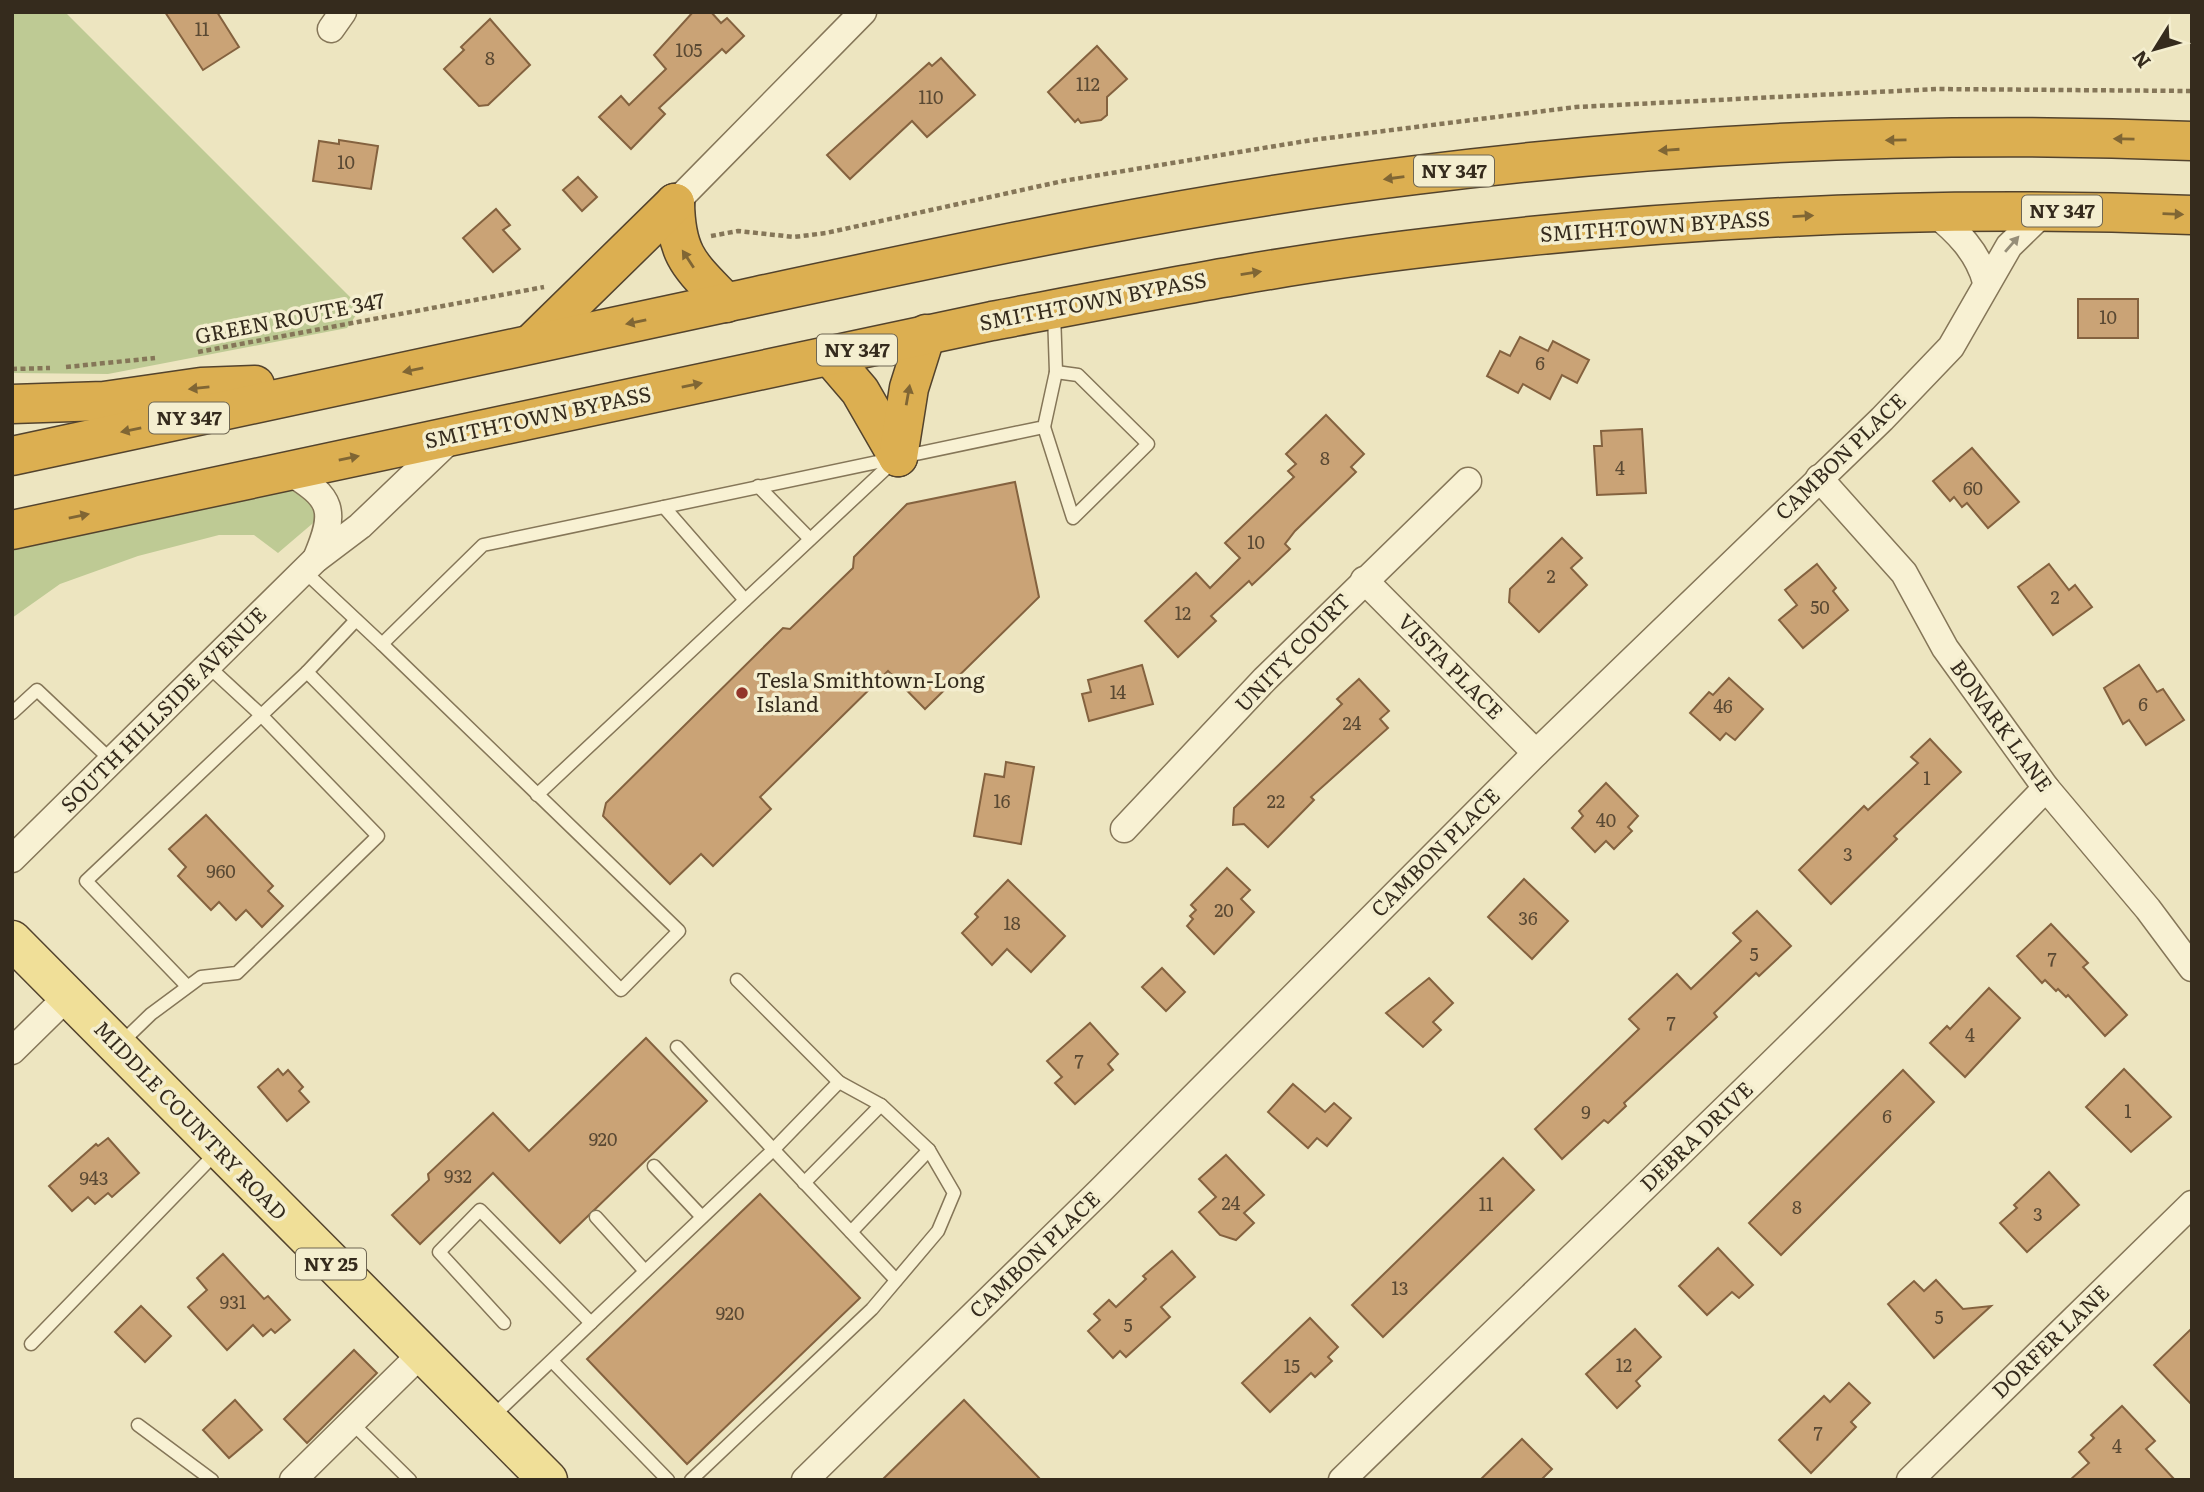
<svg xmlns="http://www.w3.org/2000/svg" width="2204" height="1492" font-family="Literata,serif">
<rect width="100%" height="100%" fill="#ede5c0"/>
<g fill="#beca94">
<polygon points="12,12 65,12 361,308 347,328 108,374 12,373"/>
<polygon points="296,481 313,486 319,518 278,553 254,535 219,535 138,556 60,584 12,618 12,546"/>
</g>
<g fill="#caa376" stroke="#84623f" stroke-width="2">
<polygon points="165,12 217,12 239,47 203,70"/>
<polygon points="693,12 711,12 721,23 727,18 744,36 726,53 722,49 659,108 665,114 631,149 599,117 621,96 629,105 666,69 654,55"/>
<polygon points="490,19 530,65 488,105 479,106 444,69 464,50 461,47"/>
<polygon points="1097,46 1127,79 1107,97 1107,115 1101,120 1081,123 1078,119 1075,122 1048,92"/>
<polygon points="941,58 975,95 927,137 912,121 850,179 827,155 929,63 932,66"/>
<polygon points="339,140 378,146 371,189 313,181 319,141 339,144"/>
<polygon points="578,177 597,197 582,211 563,190"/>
<polygon points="496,209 510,225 503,230 520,249 493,272 463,238"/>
<rect x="2078" y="299" width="60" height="39"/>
<polygon points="1520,337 1548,351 1553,341 1589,360 1577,383 1562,375 1550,399 1523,384 1518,393 1487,376 1500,351 1510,356"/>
<polygon points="1326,415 1364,454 1351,467 1356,472 1295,531 1285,544 1290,549 1252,585 1249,581 1211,616 1216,621 1178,657 1145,621 1196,573 1210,588 1240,558 1225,543 1294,477 1288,471 1296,464 1286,454"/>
<polygon points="1642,429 1646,493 1597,495 1594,446 1602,446 1601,431"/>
<polygon points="1972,448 2019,502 1988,528 1967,503 1962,507 1954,497 1950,501 1933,481"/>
<polygon points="1015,482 1039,597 925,709 888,671 760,797 771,809 713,866 701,854 670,884 603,816 606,803 783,628 790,629 853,568 854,557 907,504"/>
<polygon points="1562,538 1582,558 1571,568 1587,585 1539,632 1509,602 1510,589"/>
<polygon points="1817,564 1836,588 1833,591 1848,610 1803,648 1779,620 1797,605 1785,590"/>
<polygon points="2049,564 2069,590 2075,585 2092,607 2053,635 2018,587"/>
<polygon points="1142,665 1153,704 1089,721 1082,694 1091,692 1088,680"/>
<polygon points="2139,665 2157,692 2163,689 2184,720 2146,745 2129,720 2123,724 2104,688"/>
<polygon points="1729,678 1763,709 1735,740 1726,733 1720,740 1690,713 1709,692 1713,695"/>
<polygon points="1359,679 1389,711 1380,719 1388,728 1311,797 1314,800 1268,847 1244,824 1233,825 1234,808 1342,704 1337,699"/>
<polygon points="1930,739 1961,772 1894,836 1897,839 1831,904 1799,870 1864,806 1868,810 1918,763 1911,757"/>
<polygon points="1006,762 1034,767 1021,844 974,836 985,774 1004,777"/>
<polygon points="1606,783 1638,816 1628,827 1632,831 1614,849 1606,841 1595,852 1572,828 1583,816 1579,811"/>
<polygon points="206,815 273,886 268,891 283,906 262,927 246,910 236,920 219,902 211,910 178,876 186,867 169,849"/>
<polygon points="1227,868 1250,890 1241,899 1254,912 1214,954 1187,926 1193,919 1190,916 1196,910 1191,905"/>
<polygon points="1524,879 1568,921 1532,959 1488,917"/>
<polygon points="1008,880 1065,936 1031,972 1007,949 992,965 962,933 978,917 975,914"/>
<polygon points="1757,911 1791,946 1759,976 1756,973 1714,1013 1717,1017 1624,1103 1626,1106 1608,1123 1604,1120 1562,1159 1535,1129 1639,1029 1629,1019 1677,974 1691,989 1741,941 1733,933"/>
<polygon points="2051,924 2088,963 2083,967 2127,1015 2105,1036 2068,995 2066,997 2058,989 2056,991 2045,980 2042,983 2017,956"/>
<polygon points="1162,968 1185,992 1166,1011 1142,987"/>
<polygon points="1429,978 1453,1003 1433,1022 1441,1030 1423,1047 1386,1013"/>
<polygon points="1989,988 2020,1018 1965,1077 1930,1043 1947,1026 1950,1029"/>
<polygon points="1090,1023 1118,1054 1108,1064 1113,1070 1075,1104 1055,1083 1062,1077 1047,1061"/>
<polygon points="646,1038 707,1101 560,1243 493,1173 420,1244 392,1215 429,1180 428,1174 493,1113 529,1151"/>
<polygon points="278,1069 283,1075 288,1070 303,1087 299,1091 309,1102 287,1121 258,1087"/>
<polygon points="2124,1069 2171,1117 2131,1152 2086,1107"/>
<polygon points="1903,1070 1934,1102 1781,1255 1749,1223"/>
<polygon points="1293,1084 1325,1112 1334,1103 1351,1118 1327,1146 1317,1138 1308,1148 1268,1112"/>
<polygon points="108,1138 139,1173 112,1197 108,1193 95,1204 88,1197 72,1211 49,1186 96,1144 98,1146"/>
<polygon points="1226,1155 1264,1195 1244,1213 1254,1223 1236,1240 1220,1235 1199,1212 1216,1197 1199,1179"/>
<polygon points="1503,1158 1534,1190 1383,1337 1352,1305"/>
<polygon points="2049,1172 2079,1205 2027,1252 2000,1223 2017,1208 2014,1205"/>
<polygon points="760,1194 860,1298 687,1464 587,1359"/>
<polygon points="1718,1248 1753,1285 1739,1298 1732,1292 1707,1315 1679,1286"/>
<polygon points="1172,1251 1195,1277 1161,1307 1170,1317 1126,1357 1120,1351 1113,1358 1088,1331 1100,1320 1094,1314 1109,1300 1116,1307 1146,1279 1143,1276"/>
<polygon points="223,1254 264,1299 268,1296 290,1320 275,1333 271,1329 263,1336 253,1325 227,1350 188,1307 207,1290 197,1278"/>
<polygon points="1936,1280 1963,1309 1991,1306 1934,1358 1888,1304 1914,1281 1924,1291"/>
<polygon points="141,1306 171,1336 145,1362 115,1332"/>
<polygon points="1310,1318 1338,1347 1328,1357 1332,1361 1315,1377 1311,1373 1270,1412 1242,1383"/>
<polygon points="2192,1328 2192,1405 2154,1365"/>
<polygon points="1635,1329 1661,1357 1636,1381 1640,1386 1617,1408 1586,1374"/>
<polygon points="354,1350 377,1373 307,1443 284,1419"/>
<polygon points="1849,1383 1870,1403 1851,1422 1856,1427 1811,1473 1779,1440 1824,1396 1830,1402"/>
<polygon points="235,1400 262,1430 229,1458 203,1430"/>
<polygon points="964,1400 1041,1480 882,1480"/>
<polygon points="2122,1406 2155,1441 2146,1449 2175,1480 2070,1480 2089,1463 2079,1452 2094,1438 2091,1435"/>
<polygon points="1522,1439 1552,1469 1541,1480 1480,1480"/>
</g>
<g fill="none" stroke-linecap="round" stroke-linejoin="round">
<g stroke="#857658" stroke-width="15">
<g id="lane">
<polyline points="1044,427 1073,518 1148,444 1078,375 1056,372"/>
<polyline points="758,486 810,539"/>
<polyline points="664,507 745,600"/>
<polyline points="304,571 382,644 483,545 1044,427 1056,372 1054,313"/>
<polyline points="356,620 307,672 621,990 679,931 382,644"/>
<polyline points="12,713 37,690 112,761"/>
<polyline points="537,795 895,460"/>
<polyline points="187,986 86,881 307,672"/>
<polyline points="121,1043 151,1014 201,977 237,973 378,836 260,714 208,666"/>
<polyline points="677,1047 896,1280"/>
<polyline points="654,1166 702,1217"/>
<polyline points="804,1183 881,1105"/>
<polyline points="596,1217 645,1271"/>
<polyline points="851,1232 929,1150"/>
<polyline points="504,1323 439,1252 480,1210 591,1323"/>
<polyline points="31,1344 216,1153"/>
<polyline points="552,1361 668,1480"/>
<polyline points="492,1417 773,1150 839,1082"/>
<polyline points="352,1423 410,1480"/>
<polyline points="138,1425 212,1480"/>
<polyline points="691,1480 872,1309 938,1231 954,1193 929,1150 881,1105 839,1082 737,980"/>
</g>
</g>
<g stroke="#857658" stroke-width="29">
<g id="street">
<polyline points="331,29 343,12"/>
<polyline points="675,203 863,12"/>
<path d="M1933,212c24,19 45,40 53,70"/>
<path d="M288,471c45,27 49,39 28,88"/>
<polyline points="1819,478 1904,573 1945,648 2046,788 2148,909 2192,968"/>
<polyline points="1364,580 1536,753"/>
<polyline points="1124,829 1265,679 1468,481"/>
<polyline points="12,859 315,560 360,526 453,437"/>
<polyline points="12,1051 68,996"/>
<polyline points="293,1480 421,1354"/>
<polyline points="805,1480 1100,1191 1536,753 1882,419 1951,347 2009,246 2045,211"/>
<path d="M1342,1480c236,-230 475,-455 704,-692"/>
<polyline points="1910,1480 2192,1204"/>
</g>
</g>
<g stroke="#53432d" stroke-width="41">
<polyline id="primary" points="12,940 548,1480"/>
</g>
<g stroke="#53432d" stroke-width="41">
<g id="highway">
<path d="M675,203c1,54 16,63 51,100"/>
<polyline points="531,344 675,203"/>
<polyline points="830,356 860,391 898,457"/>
<polyline points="12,404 104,401 201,387 255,385"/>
<path d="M12,456c239,-51 478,-102 717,-154 228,-49 456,-99 687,-127 257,-32 517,-45 776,-34"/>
<polyline points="898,457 909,388 926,334"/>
<path d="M12,530l980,-209c143,-27 286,-56 431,-73 254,-31 512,-43 769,-33"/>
</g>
</g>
<g stroke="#857658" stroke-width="4.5" stroke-dasharray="5 3.5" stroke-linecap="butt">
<polyline points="711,236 738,231 794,237 826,233 1063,181 1312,140 1576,107 1937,89 2192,91"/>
<polyline points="198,352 544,287"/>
<polyline points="66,367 155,358"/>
<polyline points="12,369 50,368"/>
</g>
<use href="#lane" stroke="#f8f1d3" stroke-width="12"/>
<use href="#street" stroke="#f8f1d3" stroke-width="26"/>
<use href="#primary" stroke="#f0df98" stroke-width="38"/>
<use href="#highway" stroke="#dcaf51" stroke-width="38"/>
</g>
<defs><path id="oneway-solid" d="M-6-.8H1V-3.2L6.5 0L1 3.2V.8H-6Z" transform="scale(1.75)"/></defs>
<g fill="#806634">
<use href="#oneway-solid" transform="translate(2124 139) rotate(-179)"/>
<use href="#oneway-solid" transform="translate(1896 140) rotate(179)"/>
<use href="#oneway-solid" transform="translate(1669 150) rotate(176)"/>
<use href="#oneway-solid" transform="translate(1394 178) rotate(172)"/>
<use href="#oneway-solid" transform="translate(2173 214) rotate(2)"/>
<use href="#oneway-solid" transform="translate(1803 216) rotate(-3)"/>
<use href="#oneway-solid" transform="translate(688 259) rotate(-123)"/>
<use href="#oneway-solid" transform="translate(1251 273) rotate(-9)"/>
<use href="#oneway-solid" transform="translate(636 322) rotate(168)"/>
<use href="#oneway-solid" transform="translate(413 370) rotate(168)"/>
<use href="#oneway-solid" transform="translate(692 385) rotate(-12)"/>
<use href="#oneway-solid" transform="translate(199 388) rotate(174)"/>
<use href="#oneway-solid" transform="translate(908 395) rotate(-80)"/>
<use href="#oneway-solid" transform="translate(131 430) rotate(168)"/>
<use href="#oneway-solid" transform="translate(349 458) rotate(-12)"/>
<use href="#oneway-solid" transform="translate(79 516) rotate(-12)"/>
</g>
<use fill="#968e78" href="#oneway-solid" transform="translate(2012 244) rotate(-49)"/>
<circle fill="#93352a" stroke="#f4eecf" stroke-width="2.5" cx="742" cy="693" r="7"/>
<g text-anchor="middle" stroke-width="7" stroke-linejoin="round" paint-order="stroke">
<g font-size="18" fill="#5a4933">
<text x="202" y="36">11</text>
<text x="689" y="57">105</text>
<text x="490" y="65">8</text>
<text x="1088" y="91">112</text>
<text x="931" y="104">110</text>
<text x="346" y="169">10</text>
<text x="2108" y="324">10</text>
<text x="1540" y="370">6</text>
<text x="1325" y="465">8</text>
<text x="1620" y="475">4</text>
<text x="1973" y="495">60</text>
<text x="1256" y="549">10</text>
<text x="1551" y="583">2</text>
<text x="2055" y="604">2</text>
<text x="1820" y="614">50</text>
<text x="1183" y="620">12</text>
<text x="1118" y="699">14</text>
<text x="2143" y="711">6</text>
<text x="1723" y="713">46</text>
<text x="1352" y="730">24</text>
<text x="1927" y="785">1</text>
<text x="1002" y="808">16</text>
<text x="1276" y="808">22</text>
<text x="1606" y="827">40</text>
<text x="1848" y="861">3</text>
<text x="221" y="878">960</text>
<text x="1224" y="917">20</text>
<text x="1528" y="925">36</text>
<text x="1012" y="930">18</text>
<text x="1754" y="961">5</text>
<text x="2052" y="966">7</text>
<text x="1671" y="1030">7</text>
<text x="1970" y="1042">4</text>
<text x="1079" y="1068">7</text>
<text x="2128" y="1118">1</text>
<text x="1586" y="1119">9</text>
<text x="1887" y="1123">6</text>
<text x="603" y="1146">920</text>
<text x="458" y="1183">932</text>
<text x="94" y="1185">943</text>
<text x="1231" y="1210">24</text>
<text x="1486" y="1211">11</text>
<text x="1797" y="1214">8</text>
<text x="2038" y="1221">3</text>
<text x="1400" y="1295">13</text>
<text x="233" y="1309">931</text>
<text x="730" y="1320">920</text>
<text x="1939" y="1324">5</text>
<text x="1128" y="1332">5</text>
<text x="1624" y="1372">12</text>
<text x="1292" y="1373">15</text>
<text x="1818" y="1440">7</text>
<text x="2117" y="1453">4</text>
</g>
<g fill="#f4eecf" stroke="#6e6652" stroke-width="2">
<rect x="1414" y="155.5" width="80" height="31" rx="5"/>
<rect x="2022" y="195.5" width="80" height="31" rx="5"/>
<rect x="817" y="334.5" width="80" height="31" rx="5"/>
<rect x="149" y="402.5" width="80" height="31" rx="5"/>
<rect x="296" y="1248.5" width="70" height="31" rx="5"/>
</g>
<g font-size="19" font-weight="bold" fill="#352b1d">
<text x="1454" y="178">NY 347</text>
<text x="2062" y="218">NY 347</text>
<text x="857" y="357">NY 347</text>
<text x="189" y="425">NY 347</text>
<text x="331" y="1271">NY 25</text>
</g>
<g font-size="21" fill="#352b1d" stroke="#f4eecf">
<text transform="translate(1655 227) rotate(-4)" y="7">SMITHTOWN BYPASS</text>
<text transform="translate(1093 302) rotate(-11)" y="7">SMITHTOWN BYPASS</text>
<text transform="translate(290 319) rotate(-11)" y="7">GREEN ROUTE 347</text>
<text transform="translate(538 418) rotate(-12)" y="7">SMITHTOWN BYPASS</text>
<text transform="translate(1841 457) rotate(-44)" y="7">CAMBON PLACE</text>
<text transform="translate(1293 653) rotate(-46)" y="7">UNITY COURT</text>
<text transform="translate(1450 667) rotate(45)" y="7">VISTA PLACE</text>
<text transform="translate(164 710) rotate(-45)" y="7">SOUTH HILLSIDE AVENUE</text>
<text transform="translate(2001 726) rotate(54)" y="7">BONARK LANE</text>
<text transform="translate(1436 853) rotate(-45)" y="7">CAMBON PLACE</text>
<text transform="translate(190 1121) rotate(46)" y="7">MIDDLE COUNTRY ROAD</text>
<text transform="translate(1697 1137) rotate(-44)" y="7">DEBRA DRIVE</text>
<text transform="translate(1035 1255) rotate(-44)" y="7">CAMBON PLACE</text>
<text transform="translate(2051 1342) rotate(-44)" y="7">DORFER LANE</text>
</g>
<g font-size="21" fill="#352b1d" stroke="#f4eecf" text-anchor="start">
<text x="756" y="688">Tesla Smithtown-Long<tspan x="756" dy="24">Island</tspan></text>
</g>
</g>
<rect width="2204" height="1492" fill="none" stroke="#352b1d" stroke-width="28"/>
<g transform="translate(2155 49) rotate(233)" stroke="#f4eecf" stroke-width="5" paint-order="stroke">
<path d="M0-5L12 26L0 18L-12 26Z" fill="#352b1d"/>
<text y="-10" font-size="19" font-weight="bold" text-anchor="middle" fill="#352b1d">N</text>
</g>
</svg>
